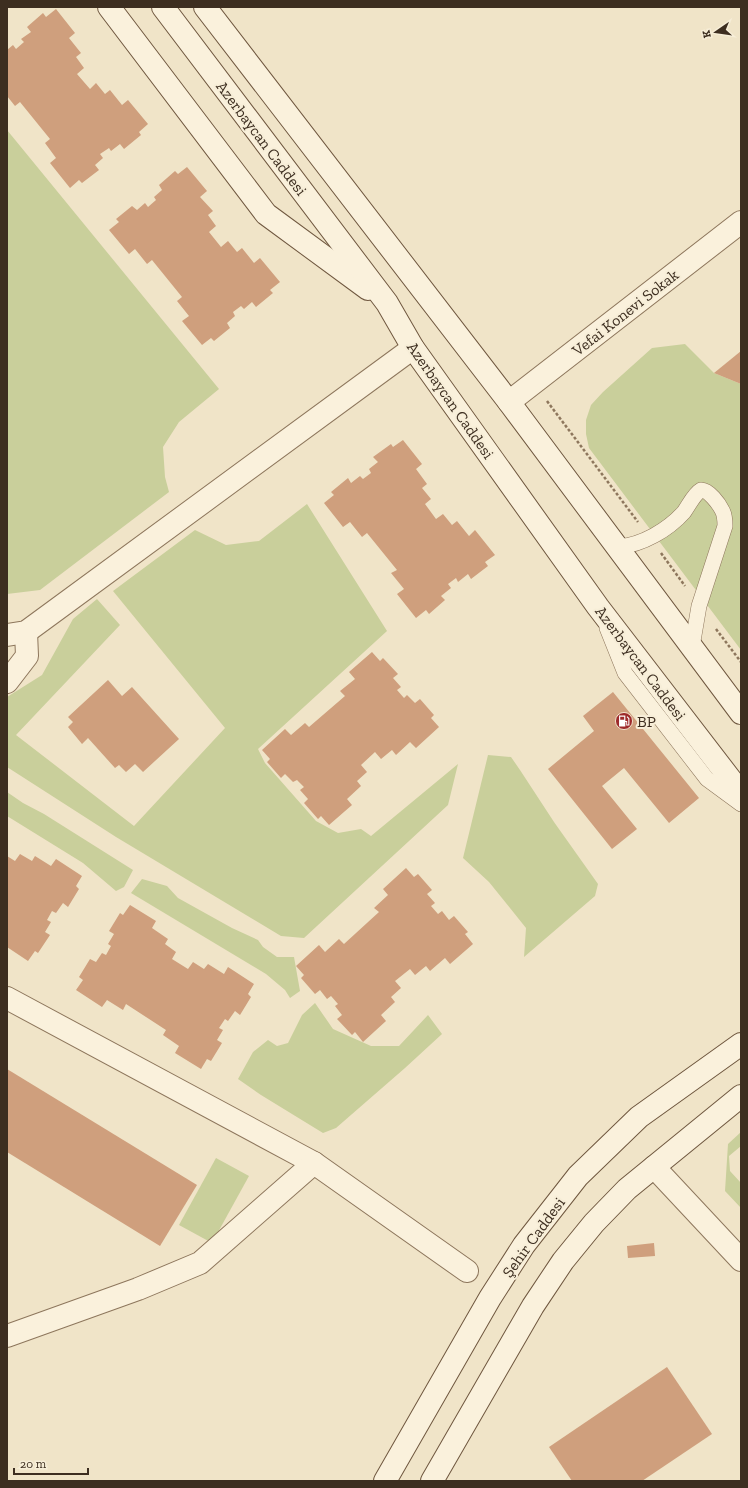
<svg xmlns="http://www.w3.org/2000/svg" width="748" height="1488" font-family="'Zilla Slab',serif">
<rect width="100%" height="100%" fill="#f0e4c8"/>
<g fill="#c9cf9b">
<polygon points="7,130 219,389 179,422 163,447 165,477 169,492 40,590 7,594"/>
<polygon points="685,344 714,373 741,384 741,650 589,448 586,434 586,420 591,405 603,392 652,348"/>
<polygon points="307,504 387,631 258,749 265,763 316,821 338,833 361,829 371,836 458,764 448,805 304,938 281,936 116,837 7,767 7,697 42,675 73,619 97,599 120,625 16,735 134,826 225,728 113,591 195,530 226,545 259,541"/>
<polygon points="488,755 511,757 520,770 554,822 598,884 595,896 524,957 526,928 489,882 463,858"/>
<polygon points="7,792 23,803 44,814 133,870 124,887 116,891 83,863 7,816"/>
<polygon points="142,879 167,886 178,898 232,928 258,940 263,947 277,957 294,957 300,991 290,998 285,990 266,974 131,893"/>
<polygon points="315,1003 333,1029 371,1046 399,1046 428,1015 442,1034 405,1068 336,1128 323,1133 261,1095 238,1079 253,1052 268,1040 277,1046 288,1043 302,1015"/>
<polygon points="741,1132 741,1146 729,1156 730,1171 741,1183 741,1208 725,1191 728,1144"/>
<polygon points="216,1158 249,1176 212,1243 179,1225"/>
</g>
<g fill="#cf9f7d">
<polygon points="56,9 75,33 69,38 81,53 76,57 84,68 77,74 90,89 96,83 105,94 110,90 122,105 128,100 148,124 139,132 141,135 124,149 120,144 111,151 109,148 100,154 103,158 95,165 99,170 82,183 79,180 70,188 50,163 56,158 45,143 50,139 20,102 15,106 7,96 7,50 13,45 16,49 24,42 21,39 31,32 27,27 43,13 46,17"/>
<polygon points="187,167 207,191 200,197 213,211 208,215 216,226 209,232 221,247 228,241 237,252 242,248 254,263 260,258 280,282 270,290 273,293 256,307 252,302 244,309 241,306 233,312 235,316 227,323 230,328 214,341 211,338 202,345 182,321 189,316 177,301 182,297 152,260 147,264 135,249 129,254 109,230 119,222 116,219 132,206 137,210 145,203 148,207 156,200 154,197 162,190 159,185 175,171 178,174"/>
<polygon points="741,351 741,384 714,373"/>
<polygon points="403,440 422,464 416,469 427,484 422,488 431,499 425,504 436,519 443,514 452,525 457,521 469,536 475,530 495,555 485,562 488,566 471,579 468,574 458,582 456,578 448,584 451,588 441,596 445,600 429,614 426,610 416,618 397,594 404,589 391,573 397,570 367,533 362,537 350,522 343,527 324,503 334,495 331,492 348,478 351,483 360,476 363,479 371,473 369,469 378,462 373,457 391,444 393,447"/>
<polygon points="372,652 380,661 383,658 398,674 393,678 401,687 397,690 404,698 407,695 415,703 420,699 434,715 431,718 439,727 416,748 410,742 396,755 392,750 381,759 375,752 361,765 367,772 357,781 361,786 347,799 352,805 329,825 321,816 318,819 304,803 308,799 300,790 304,787 297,780 293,782 285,774 281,778 267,762 270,759 262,750 285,729 291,735 305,723 309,727 345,696 340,691 355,679 349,672"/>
<polygon points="108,680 122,696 132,687 179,739 143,772 135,764 126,772 119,765 115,768 88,738 82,744 68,727 73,722 68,717"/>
<polygon points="613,692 699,798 669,823 624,768 602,786 637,829 612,849 548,769 594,731 583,716"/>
<polygon points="20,854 32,861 35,856 51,866 56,859 82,876 76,886 79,889 68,907 63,903 56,913 52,911 47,920 51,922 45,932 50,935 38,953 35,951 28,961 7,947 7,856 15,861"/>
<polygon points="406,868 414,877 418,874 432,890 427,894 435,903 431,906 438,914 442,911 449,920 454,916 468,932 465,934 473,944 450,964 445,958 430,971 426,966 415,975 410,969 395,981 401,988 391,997 395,1002 381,1015 386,1021 363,1042 355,1032 352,1035 337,1019 342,1015 335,1006 338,1004 331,996 327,999 320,990 315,994 301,978 304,975 296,966 319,945 325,952 339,939 344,944 379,912 374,908 388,895 383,889"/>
<polygon points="130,905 156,921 152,928 168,939 165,944 176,952 172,959 188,969 193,962 204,969 208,964 224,974 228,967 254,984 248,994 251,997 240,1015 235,1011 228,1021 225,1019 219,1028 223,1030 217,1040 222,1043 211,1061 207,1059 201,1069 175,1053 179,1046 163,1035 166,1030 126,1004 123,1010 107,1000 102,1007 76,990 83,980 79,977 90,959 96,962 102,953 106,955 111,946 108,944 114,934 109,931 120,913 123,915"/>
<polygon points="7,1069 197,1185 160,1246 7,1152"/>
<polygon points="654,1243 655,1256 628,1258 627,1246"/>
<polygon points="667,1367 712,1434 642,1481 572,1481 549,1447"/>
</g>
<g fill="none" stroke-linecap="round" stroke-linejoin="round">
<g stroke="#8d765c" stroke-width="16">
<g id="service">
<path d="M618,547c24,-2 50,-17 66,-35 5,-7 10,-18 17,-22 8,0 18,14 21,20 3,5 3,11 3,16l-26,80 -7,41"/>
<polyline points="607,628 625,673 707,779 741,804"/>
</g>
</g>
<g stroke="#8d765c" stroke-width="24">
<g id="minor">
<polyline points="509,402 741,222"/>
<polyline points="7,635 26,632 413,348"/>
<polyline points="7,682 27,656 26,632"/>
<polyline points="7,998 314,1163 467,1271"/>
<polyline points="654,1167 741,1260"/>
<polyline points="7,1336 138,1289 200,1263 314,1163"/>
</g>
</g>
<g stroke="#6f573f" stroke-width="24">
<g id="secondary">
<polyline points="109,7 266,214 368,289"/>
<polyline points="163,7 387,303 413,348 598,607 741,793"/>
<polyline points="205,7 509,402 741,713"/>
<polyline points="385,1481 490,1298 524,1245 578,1176 639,1117 741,1044"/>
<polyline points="432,1481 533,1306 563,1261 594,1223 627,1189 741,1096"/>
</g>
</g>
<g stroke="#8d765c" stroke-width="2.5" stroke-dasharray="3 2" stroke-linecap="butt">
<polyline points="547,401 638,522"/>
<polyline points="661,553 685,586"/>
<polyline points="716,629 741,662"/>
</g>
<use href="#service" stroke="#faf1dc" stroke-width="15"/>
<use href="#minor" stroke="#faf1dc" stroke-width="22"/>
<use href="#secondary" stroke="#faf1dc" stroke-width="22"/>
</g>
<defs>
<g id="fuel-disc" transform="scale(0.9)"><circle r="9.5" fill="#9e2a2b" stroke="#f7eed8"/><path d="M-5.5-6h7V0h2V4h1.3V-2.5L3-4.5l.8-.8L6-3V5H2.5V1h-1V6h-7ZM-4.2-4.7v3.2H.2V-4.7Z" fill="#fff"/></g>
</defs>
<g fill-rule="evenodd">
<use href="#fuel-disc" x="624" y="721"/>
</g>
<g text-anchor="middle" stroke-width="4" stroke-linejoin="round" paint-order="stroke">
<g font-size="16" fill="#3d2e20" stroke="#f7eed8">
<text transform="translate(262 138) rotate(53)" y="6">Azerbaycan Caddesi</text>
<text transform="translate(625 312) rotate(-38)" y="6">Vefai Konevi Sokak</text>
<text transform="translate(451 400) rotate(55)" y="6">Azerbaycan Caddesi</text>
<text transform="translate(641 663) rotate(53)" y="6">Azerbaycan Caddesi</text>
<text transform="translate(533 1237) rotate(-54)" y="6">Şehir Caddesi</text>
</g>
<g font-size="16" fill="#3d2e20" stroke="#f7eed8" text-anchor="start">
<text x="637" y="727">BP</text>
</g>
</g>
<rect width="748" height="1488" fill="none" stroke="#3d2e20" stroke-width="16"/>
<g transform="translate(716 32) rotate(257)" stroke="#f7eed8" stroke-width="3" paint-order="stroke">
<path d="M0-3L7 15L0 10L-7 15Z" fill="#3d2e20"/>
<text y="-6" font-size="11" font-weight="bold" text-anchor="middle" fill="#3d2e20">K</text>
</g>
<path d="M14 1468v6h74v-6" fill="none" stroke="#3d2e20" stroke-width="2"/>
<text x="20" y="1468" font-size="12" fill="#3d2e20" stroke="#f7eed8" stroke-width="3" paint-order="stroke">20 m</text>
</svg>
